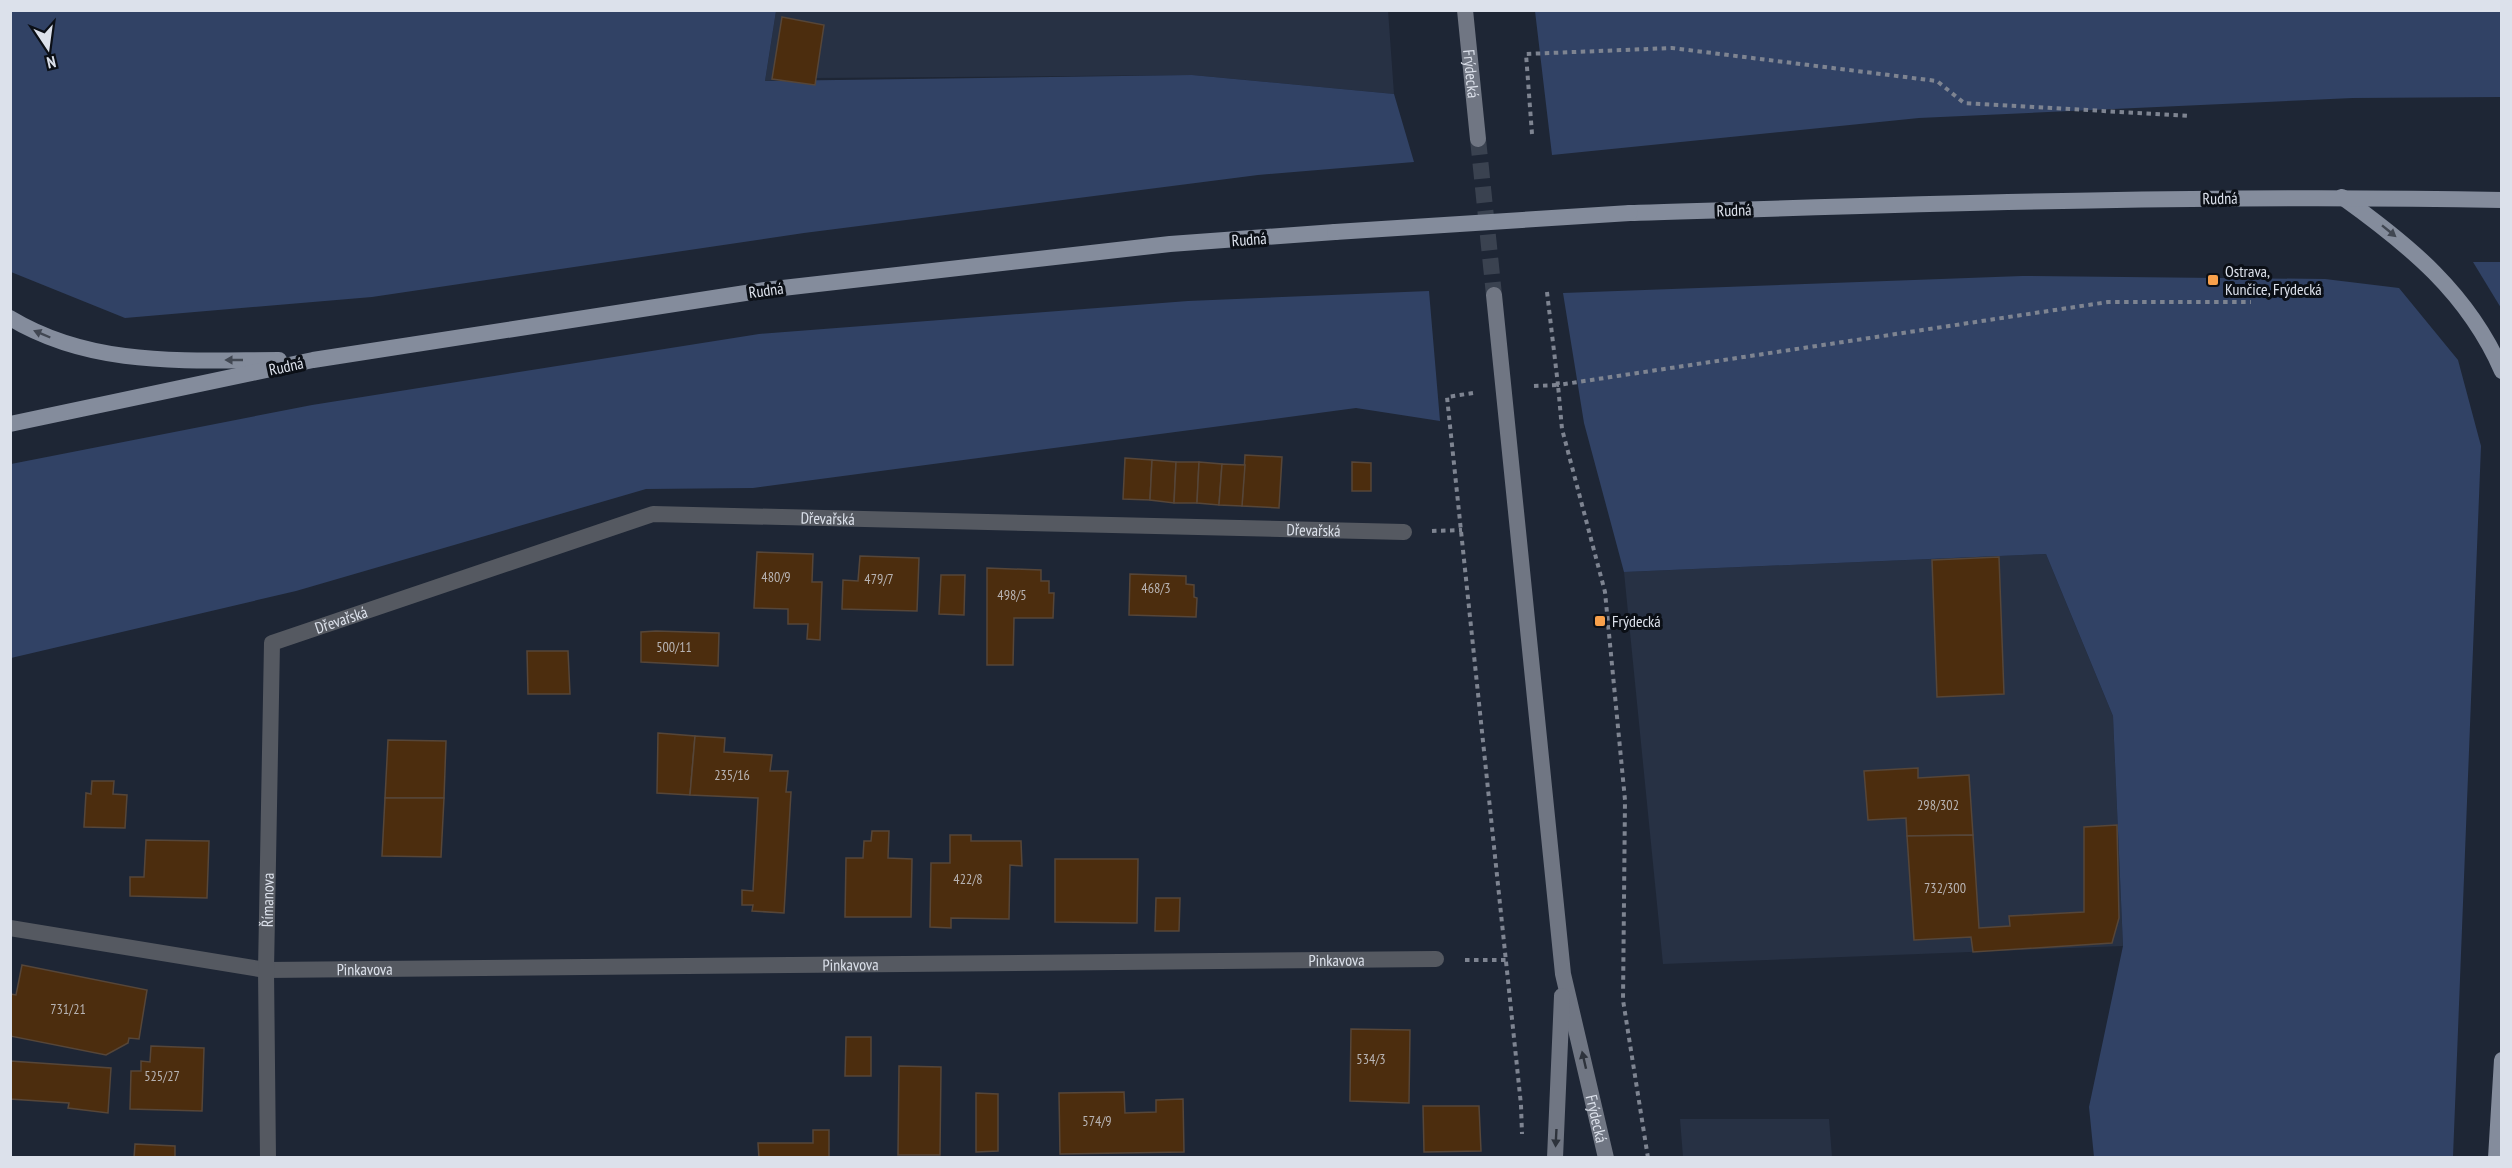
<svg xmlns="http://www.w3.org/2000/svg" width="2512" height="1168" font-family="'PT Sans Narrow',sans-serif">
<rect width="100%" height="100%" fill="#1e2635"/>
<g fill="#273144">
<polygon points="1388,10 1394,94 1192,75 815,78 765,81 776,11"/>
<polygon points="2046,554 2113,716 2123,946 1663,964 1624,572"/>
<polygon points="1680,1119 1829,1119 1832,1157 1683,1157"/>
</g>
<g fill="#314265">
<polygon points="10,11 776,11 765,81 1192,75 1394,94 1414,162 1258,175 804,233 372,297 125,318 11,272"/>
<polygon points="1535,11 2501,11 2501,97 2353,98 1919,118 1552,155"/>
<polygon points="2473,262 2501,262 2501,308"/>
<polygon points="2022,276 2325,279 2399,288 2458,360 2481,446 2453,1157 2094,1157 2089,1107 2123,946 2113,716 2046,554 1624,572 1584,423 1563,293"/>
<polygon points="1429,291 1440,421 1356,408 753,488 646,489 296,591 11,658 11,464 312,405 759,334 1188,301"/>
</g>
<g fill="#4c2d0e" stroke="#564639" stroke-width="1.5">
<polygon points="782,17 824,25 815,85 772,79"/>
<polygon points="1245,455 1282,457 1279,508 1242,506"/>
<polygon points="1125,458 1152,460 1150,500 1123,499"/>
<polygon points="1152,460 1176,462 1174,503 1150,500"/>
<polygon points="1176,462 1199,462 1197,503 1174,503"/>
<polygon points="1199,462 1222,464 1219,505 1197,503"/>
<polygon points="1352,462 1371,463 1371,491 1352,491"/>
<polygon points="1222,464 1245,465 1242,506 1219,505"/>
<polygon points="757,552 813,554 812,582 822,582 820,640 807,639 808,624 788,624 788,609 754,608"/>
<polygon points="860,556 919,558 917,611 842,609 843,580 858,581"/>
<polygon points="1999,557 2004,694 1937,697 1932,560"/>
<polygon points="987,568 1041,570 1041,581 1049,581 1049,593 1054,593 1053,618 1014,618 1013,665 987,665"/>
<polygon points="1130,574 1186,576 1186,584 1194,585 1194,597 1197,598 1196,617 1129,615"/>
<polygon points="941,575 965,575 964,615 939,614"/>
<polygon points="656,631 719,633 718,666 641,662 641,632"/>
<polygon points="527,651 568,651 570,694 528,694"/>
<polygon points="658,733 695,736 690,795 657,793"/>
<polygon points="695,736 725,738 724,752 772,755 770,771 788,771 786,792 791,792 784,913 752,911 753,905 742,905 742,890 753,891 758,798 690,795"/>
<polygon points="388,740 446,741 444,798 385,798"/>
<polygon points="1918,768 1918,778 1969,775 1973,835 1907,836 1906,818 1868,820 1864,771"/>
<polygon points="92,781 114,781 113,794 127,795 125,828 84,827 86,793 91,794"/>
<polygon points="385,798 444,798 441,857 382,856"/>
<polygon points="2117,825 2119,918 2112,943 1973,952 1971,937 1914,940 1907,836 1973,835 1979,928 2010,926 2009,916 2084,912 2084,827"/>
<polygon points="872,831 889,831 888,858 912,859 911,917 845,917 846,858 863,858 864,841 871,841"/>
<polygon points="950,835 971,835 971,841 1021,841 1022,866 1010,865 1009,919 951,918 951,928 930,927 931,863 950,863"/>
<polygon points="146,840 209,841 207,898 130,896 130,877 144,877"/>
<polygon points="1055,859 1138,859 1137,923 1055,922"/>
<polygon points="1156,898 1180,898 1179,931 1155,931"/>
<polygon points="22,965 147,990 139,1039 129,1038 128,1043 106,1055 10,1036 10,994 16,995"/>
<polygon points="1351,1029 1410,1030 1409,1103 1350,1101"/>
<polygon points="846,1037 871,1037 871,1076 845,1076"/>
<polygon points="151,1046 204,1048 202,1111 130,1109 131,1071 141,1071 141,1061 150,1062"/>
<polygon points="10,1061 111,1068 108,1113 68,1108 69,1103 10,1099"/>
<polygon points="899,1066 941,1067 940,1155 898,1155"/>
<polygon points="1124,1092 1125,1113 1156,1112 1156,1100 1183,1099 1184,1152 1060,1154 1059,1093"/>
<polygon points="976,1093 998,1094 998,1151 976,1152"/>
<polygon points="1423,1106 1479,1106 1481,1151 1424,1152"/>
<polygon points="813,1130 829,1130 829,1158 759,1158 758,1143 813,1143"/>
<polygon points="135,1144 175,1146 175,1158 134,1158"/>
</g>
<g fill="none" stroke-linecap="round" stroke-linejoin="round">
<polyline stroke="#3a4250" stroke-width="16" stroke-dasharray="16 8" stroke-linecap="butt" points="1478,139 1494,295"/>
<g stroke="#7e8491" stroke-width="4" stroke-dasharray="4.5 4.5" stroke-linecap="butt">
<polyline points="1532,134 1526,54 1672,48 1937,81 1964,103 2191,116"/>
<polyline points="1547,292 1558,385 2108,302 2251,302"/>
<polyline points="1534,386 1558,385 1562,429 1605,592 1625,800 1623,1000 1648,1158"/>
<polyline points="1473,393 1447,397 1521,1105 1522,1134"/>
<polyline points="1432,531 1462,530"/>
<polyline points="1465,960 1507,960"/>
</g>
<g stroke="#555961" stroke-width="16">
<path id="s1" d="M10,928l256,42 1170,-11"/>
<path id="s2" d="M268,1158l-2,-188 6,-327 381,-129 751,18"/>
</g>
<g stroke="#707683" stroke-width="16">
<path id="s3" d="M1465,10l13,129"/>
<path id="s4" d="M1494,295l69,679 43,184"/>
<polyline points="1555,1158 1562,996"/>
</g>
<g stroke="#848c9c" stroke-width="16">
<path d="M2342,197c67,48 126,96 160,174"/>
<path d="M1630,213c290,-9 581,-19 872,-13"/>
<path d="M10,318c83,50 177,42 269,42"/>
<polyline points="10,424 313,360 765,290 1170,244 1335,232"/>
<polyline points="2496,1158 2502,1060"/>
</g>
<polyline stroke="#848c9c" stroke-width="16" points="1335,232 1630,213"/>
</g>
<defs><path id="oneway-solid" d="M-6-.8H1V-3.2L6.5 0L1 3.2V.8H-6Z" transform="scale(1.5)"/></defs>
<g fill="#414752">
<use href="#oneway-solid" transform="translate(2389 231) rotate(39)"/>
<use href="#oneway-solid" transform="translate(42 334) rotate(-157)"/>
<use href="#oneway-solid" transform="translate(234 360) rotate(180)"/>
</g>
<g fill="#2e333c">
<use href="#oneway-solid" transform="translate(1584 1060) rotate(-103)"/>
<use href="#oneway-solid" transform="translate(1556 1138) rotate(93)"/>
</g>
<g fill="#f8a04b" stroke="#0b0f16" stroke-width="2">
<rect x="2207" y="274" width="12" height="12" rx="3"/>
<rect x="1594" y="615" width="12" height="12" rx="3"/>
</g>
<g text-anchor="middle" stroke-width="6" stroke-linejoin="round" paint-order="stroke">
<g font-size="14" fill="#b8b4b4">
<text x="776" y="582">480/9</text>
<text x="879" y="584">479/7</text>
<text x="1156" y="593">468/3</text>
<text x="1012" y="600">498/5</text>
<text x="674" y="652">500/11</text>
<text x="732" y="780">235/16</text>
<text x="1938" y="810">298/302</text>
<text x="968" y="884">422/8</text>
<text x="1945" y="893">732/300</text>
<text x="68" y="1014">731/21</text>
<text x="1371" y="1064">534/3</text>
<text x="162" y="1081">525/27</text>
<text x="1097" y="1126">574/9</text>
</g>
<g font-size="16" fill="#dce1eb" stroke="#0b0f16">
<text dy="6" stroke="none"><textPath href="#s3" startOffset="64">Frýdecká</textPath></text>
<text transform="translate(2220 198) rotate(-1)" y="6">Rudná</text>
<text transform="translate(1734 210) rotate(-2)" y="6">Rudná</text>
<text transform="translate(1249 239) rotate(-4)" y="6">Rudná</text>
<text transform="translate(766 290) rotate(-8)" y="6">Rudná</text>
<text transform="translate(286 366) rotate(-12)" y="6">Rudná</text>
<text dy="6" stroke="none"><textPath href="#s2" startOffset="1092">Dřevařská</textPath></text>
<text dy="6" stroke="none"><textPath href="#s2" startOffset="1578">Dřevařská</textPath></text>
<text dy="6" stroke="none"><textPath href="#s2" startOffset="588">Dřevařská</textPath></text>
<text dy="6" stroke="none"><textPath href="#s2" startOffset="258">Římanova</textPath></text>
<text dy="6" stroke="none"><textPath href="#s1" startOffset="1330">Pinkavova</textPath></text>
<text dy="6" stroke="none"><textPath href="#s1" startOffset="844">Pinkavova</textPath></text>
<text dy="6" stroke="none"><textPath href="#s1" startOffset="358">Pinkavova</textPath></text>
<text dy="6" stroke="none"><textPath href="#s4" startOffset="831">Frýdecká</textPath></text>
</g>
<g font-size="16" fill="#dce1eb" stroke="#0b0f16" text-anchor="start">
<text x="2225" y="277">Ostrava,<tspan x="2225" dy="18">Kunčice, Frýdecká</tspan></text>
<text x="1612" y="627">Frýdecká</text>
</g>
</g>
<rect width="2512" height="1168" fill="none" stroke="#dce1eb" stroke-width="24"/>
<g transform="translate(48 48) rotate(167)" stroke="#0b0f16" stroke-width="4.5" paint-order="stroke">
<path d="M0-4.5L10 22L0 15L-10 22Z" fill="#dce1eb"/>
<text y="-9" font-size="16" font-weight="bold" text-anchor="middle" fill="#dce1eb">N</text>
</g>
</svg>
